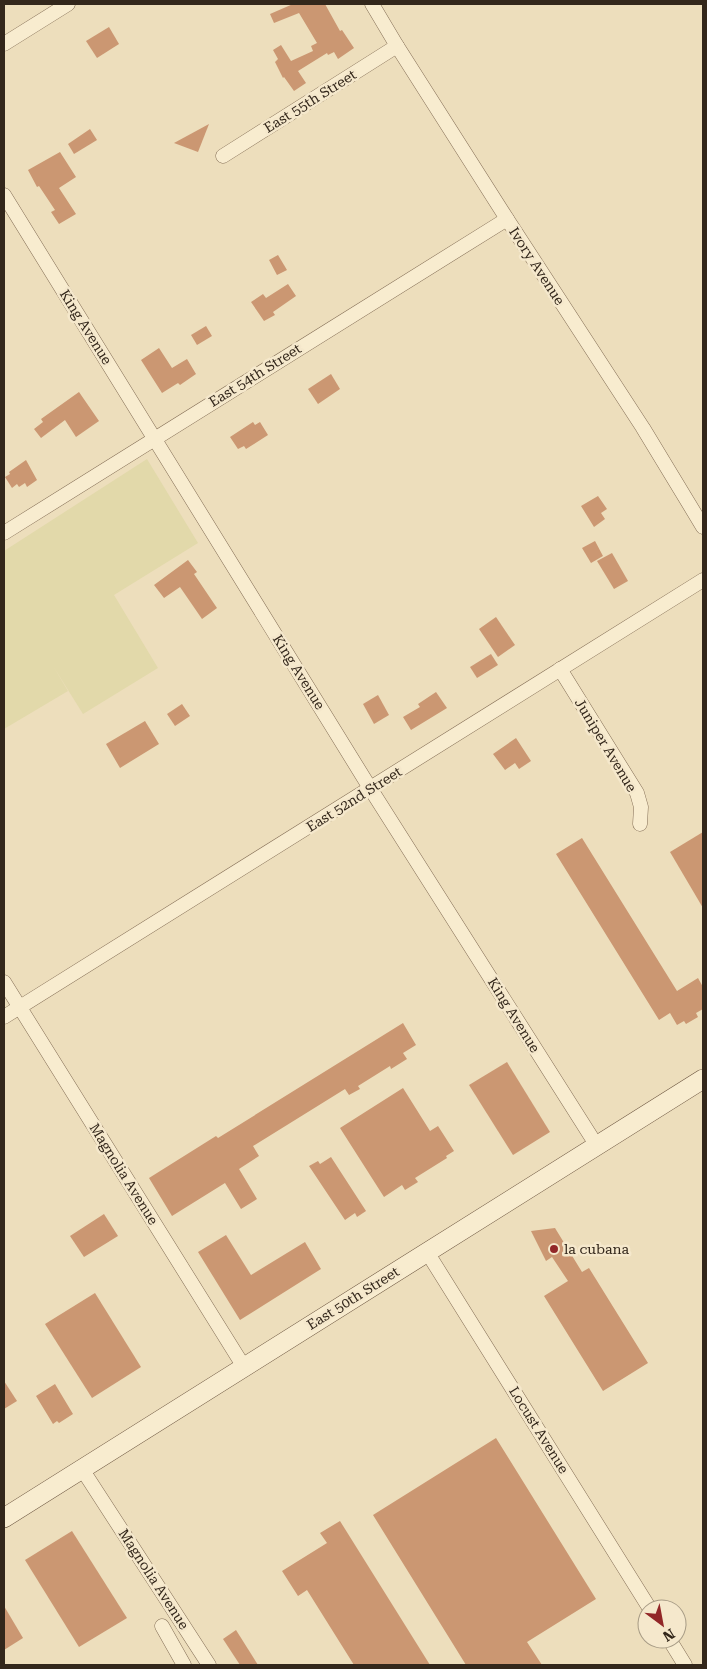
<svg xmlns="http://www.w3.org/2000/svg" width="707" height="1669" font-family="'Roboto Serif',serif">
<rect width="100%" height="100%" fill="#eddebc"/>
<polygon fill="#e2d9aa" points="147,459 198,543 114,595 158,668 83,714 53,666 68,691 4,729 4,551"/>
<g fill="#cb9772">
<polygon points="293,4 325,4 340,31 342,30 354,48 338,59 334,52 328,55 327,53 298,71 306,83 294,91 284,77 283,78 275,62 278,59 273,50 281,45 291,61 313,51 311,46 317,43 299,13 274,23 270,14"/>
<polygon points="109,27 119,44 97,58 86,41"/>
<polygon points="209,124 198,152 174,143"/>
<polygon points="90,129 97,140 74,154 68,144"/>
<polygon points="60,152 76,177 59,188 76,214 59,224 51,212 55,210 39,186 37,187 28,170"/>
<polygon points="278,255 287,270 277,275 269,260"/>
<polygon points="288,284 296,296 273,312 275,315 264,321 251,302 263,294 266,298"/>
<polygon points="206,326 212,336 197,345 191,335"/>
<polygon points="159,348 172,368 187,359 196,374 180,385 178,383 162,393 141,360"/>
<polygon points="331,374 340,389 318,404 308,389"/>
<polygon points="79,392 99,421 76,437 65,420 41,438 34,429 43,422 41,419"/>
<polygon points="253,422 255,425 260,422 268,435 246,449 244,446 238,449 230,437"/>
<polygon points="26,460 37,480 27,487 25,483 19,487 17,484 12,488 5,477 10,474 9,472"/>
<polygon points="598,496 607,509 601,513 605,519 594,527 581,506"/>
<polygon points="595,541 603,556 591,563 582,548"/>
<polygon points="612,553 628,581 614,589 597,561"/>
<polygon points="188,560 197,572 194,574 217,608 202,619 180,587 164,598 154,585"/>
<polygon points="496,617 515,645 498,657 479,629"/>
<polygon points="491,654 498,665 477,678 470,667"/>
<polygon points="436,692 447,708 411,730 403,717 420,707 418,704"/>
<polygon points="378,695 389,715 374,724 363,704"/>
<polygon points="182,704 190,716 175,726 167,714"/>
<polygon points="145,721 159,744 120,768 106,744"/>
<polygon points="516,738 531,761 519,769 515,763 505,770 493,754"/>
<polygon points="703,832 703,908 670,852"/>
<polygon points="582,838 677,991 698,978 703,987 703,1009 696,1013 698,1017 686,1024 684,1021 677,1025 670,1013 659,1020 556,854"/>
<polygon points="403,1023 416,1045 403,1053 407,1059 391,1069 390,1066 358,1086 360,1089 349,1095 345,1089 253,1146 259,1156 239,1169 257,1199 241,1209 225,1183 172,1216 149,1178 216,1136 218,1138"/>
<polygon points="507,1062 550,1132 513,1155 469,1085"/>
<polygon points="403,1088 430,1131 438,1126 454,1151 446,1156 447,1158 415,1178 418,1182 405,1190 402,1185 384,1197 340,1128"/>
<polygon points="331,1157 366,1211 357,1217 355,1213 345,1220 309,1166 318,1161 320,1164"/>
<polygon points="104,1214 118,1236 84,1257 70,1236"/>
<polygon points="555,1228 582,1272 589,1268 648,1363 603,1391 544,1296 568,1281 552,1257 546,1261 531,1231"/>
<polygon points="226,1235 251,1275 305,1242 321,1269 240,1320 198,1252"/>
<polygon points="95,1293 141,1367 92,1398 45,1324"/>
<polygon points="4,1381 17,1401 4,1409"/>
<polygon points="55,1384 73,1414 59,1423 57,1421 53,1424 36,1396"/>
<polygon points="496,1438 596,1599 527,1642 542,1665 466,1665 373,1515"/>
<polygon points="340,1521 430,1665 354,1665 307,1590 298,1596 282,1571 327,1543 320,1533"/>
<polygon points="72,1531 127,1618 79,1647 25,1560"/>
<polygon points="4,1606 23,1638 4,1650"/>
<polygon points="236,1630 258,1665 240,1665 223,1639"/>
</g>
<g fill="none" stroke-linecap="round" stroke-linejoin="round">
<g stroke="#846e56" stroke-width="15">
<g id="street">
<polyline points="372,4 397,46 507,219 643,428 703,527"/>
<polyline points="4,44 68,4"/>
<polyline points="223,156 397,46"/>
<polyline points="4,195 370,788 597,1146"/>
<polyline points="4,533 507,219"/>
<polyline points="560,669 637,793 641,807 640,824"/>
<polyline points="4,982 244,1367"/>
<polyline points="4,1017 703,580"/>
<polyline points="427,1252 650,1609"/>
<polyline points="82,1469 209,1665"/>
<polyline points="162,1626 184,1665"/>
<polyline points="669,1639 685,1665"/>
</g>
</g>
<g stroke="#664f3a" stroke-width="20">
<polyline id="secondary" points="4,1518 703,1079"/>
</g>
<use href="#street" stroke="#f8eccf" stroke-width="14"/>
<use href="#secondary" stroke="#f8eccf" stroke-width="19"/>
</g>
<circle fill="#922728" stroke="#f5e8cc" stroke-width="2" cx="554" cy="1249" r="5"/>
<g text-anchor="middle" stroke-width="5" stroke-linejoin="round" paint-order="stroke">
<g font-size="14" fill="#33271b" stroke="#f5e8cc">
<text transform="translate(310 101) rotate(-32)" y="5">East 55th Street</text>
<text transform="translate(537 266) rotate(57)" y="5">Ivory Avenue</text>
<text transform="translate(86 327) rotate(58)" y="5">King Avenue</text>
<text transform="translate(255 375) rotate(-32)" y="5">East 54th Street</text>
<text transform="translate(299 672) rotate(58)" y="5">King Avenue</text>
<text transform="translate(606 745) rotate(59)" y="5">Juniper Avenue</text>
<text transform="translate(354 799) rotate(-32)" y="5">East 52nd Street</text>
<text transform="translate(514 1015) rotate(58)" y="5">King Avenue</text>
<text transform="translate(124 1174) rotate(58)" y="5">Magnolia Avenue</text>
<text transform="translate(353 1298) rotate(-32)" y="5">East 50th Street</text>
<text transform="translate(539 1430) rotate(58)" y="5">Locust Avenue</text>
<text transform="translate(154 1579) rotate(57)" y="5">Magnolia Avenue</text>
</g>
<g font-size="14" fill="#33271b" stroke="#f5e8cc" text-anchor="start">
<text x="564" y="1254">la cubana</text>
</g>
</g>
<rect width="707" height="1669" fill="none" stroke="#33271b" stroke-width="10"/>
<g transform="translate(662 1624) rotate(148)"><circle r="24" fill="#f5e8cc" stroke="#a79b85"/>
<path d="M0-4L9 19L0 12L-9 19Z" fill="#922728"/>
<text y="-8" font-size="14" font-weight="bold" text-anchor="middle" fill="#33271b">N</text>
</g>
</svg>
